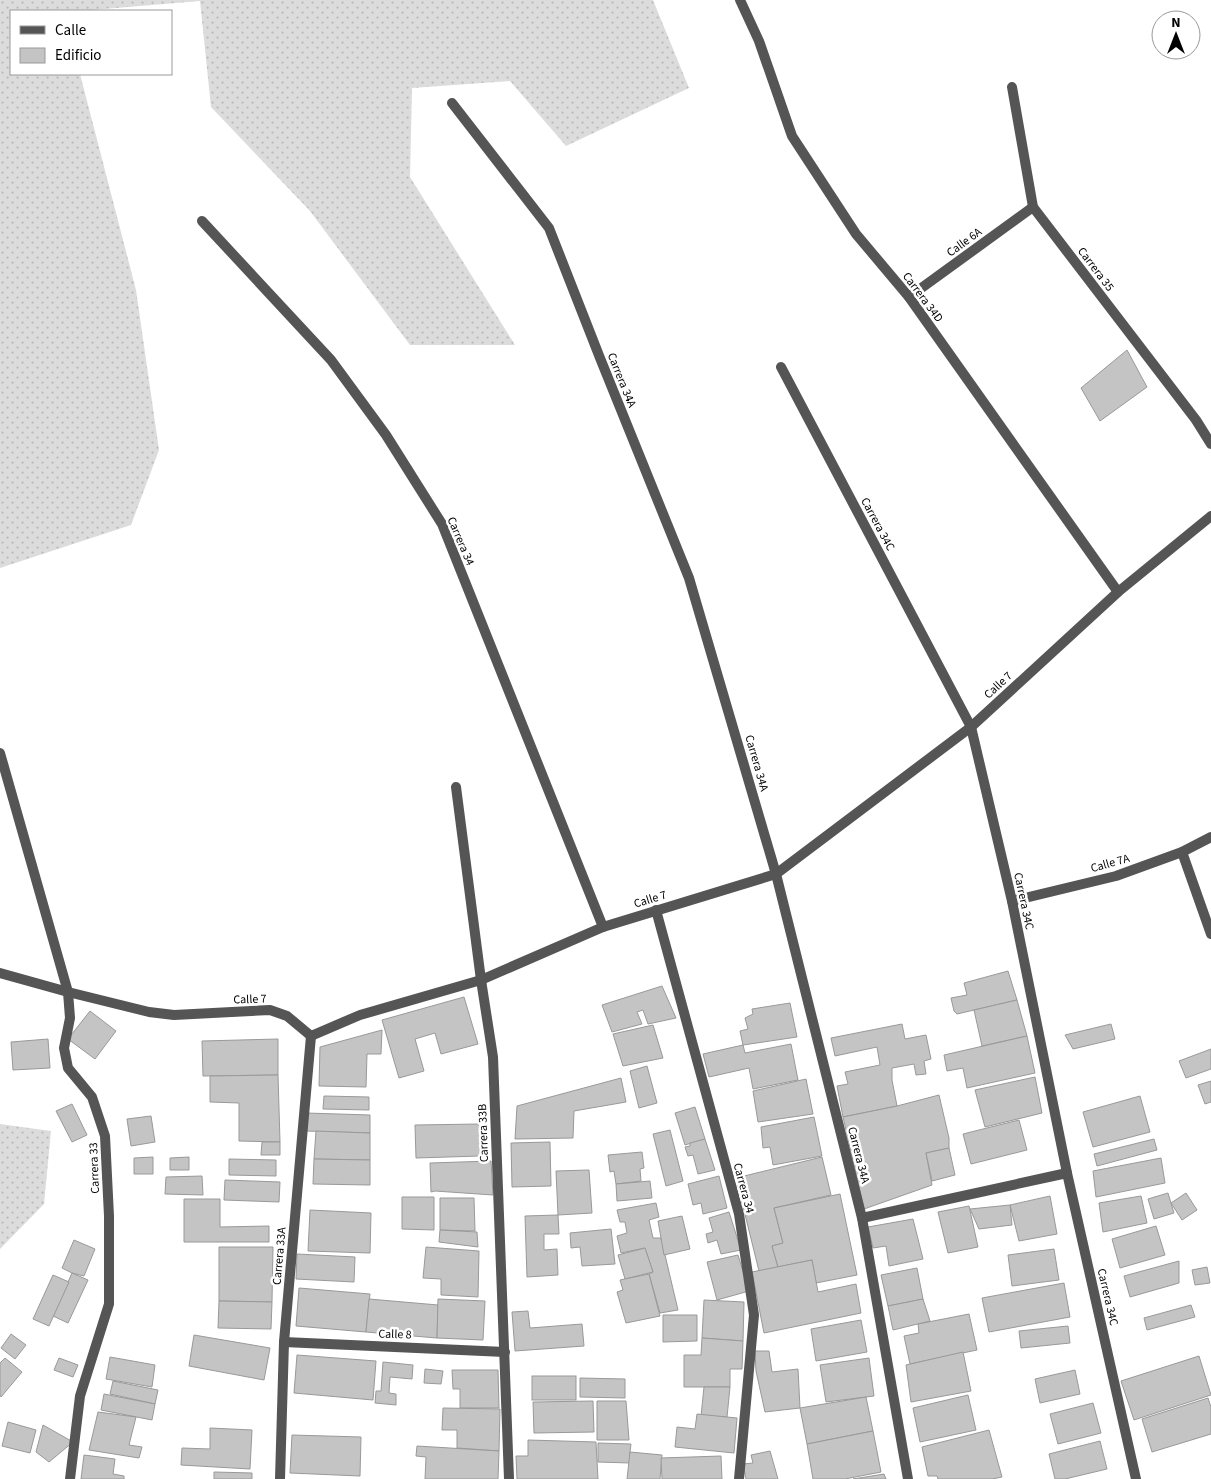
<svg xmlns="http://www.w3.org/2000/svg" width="1211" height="1479" font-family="'Source Sans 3',sans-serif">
<defs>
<pattern id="grass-dots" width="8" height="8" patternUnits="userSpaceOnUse" patternTransform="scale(1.25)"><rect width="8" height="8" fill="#dcdcdc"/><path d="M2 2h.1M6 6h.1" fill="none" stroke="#bbb" stroke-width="1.8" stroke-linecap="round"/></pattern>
</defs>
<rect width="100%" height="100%" fill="#fff"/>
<g fill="url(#grass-dots)">
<polygon points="0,0 653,0 689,88 566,146 510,81 412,88 410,177 515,345 410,345 310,211 211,107 200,1 80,11 11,11 11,74 80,74 136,290 159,450 131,525 0,568"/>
<polygon points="0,1124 51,1131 44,1204 0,1249"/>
</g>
<g fill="#c4c4c4" stroke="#999">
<polygon points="1127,350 1147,387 1100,421 1081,388"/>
<polygon points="1008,971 1017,1000 957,1014 954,1011 951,998 967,995 964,983"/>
<polygon points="662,986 676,1018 648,1024 643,1010 637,1012 642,1024 612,1032 602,1005"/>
<polygon points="464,997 478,1044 441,1054 435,1033 415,1039 424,1071 399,1078 382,1020"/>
<polygon points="1017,1000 1027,1036 982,1046 974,1010"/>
<polygon points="790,1003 797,1037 743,1045 740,1031 748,1029 745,1018 753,1014 752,1009"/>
<polygon points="90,1011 116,1031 95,1059 68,1039"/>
<polygon points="902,1024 905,1039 926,1035 931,1059 924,1061 926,1074 916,1075 914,1064 892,1068 892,1080 897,1106 843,1117 837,1086 848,1084 845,1072 880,1065 877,1047 835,1056 831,1038"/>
<polygon points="1111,1024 1115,1039 1073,1049 1065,1035"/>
<polygon points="653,1025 663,1058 623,1066 613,1034"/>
<polygon points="382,1030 381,1054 367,1054 366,1087 319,1086 320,1047"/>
<polygon points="1027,1036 1035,1073 967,1088 963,1068 947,1071 944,1055"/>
<polygon points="48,1039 50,1068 13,1070 11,1042"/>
<polygon points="278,1039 278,1075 203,1076 202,1041"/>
<polygon points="791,1044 798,1080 753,1089 749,1068 709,1077 703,1054 743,1045 745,1053"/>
<polygon points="1211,1049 1211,1069 1186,1078 1179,1061"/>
<polygon points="647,1066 657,1103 639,1108 630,1071"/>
<polygon points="278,1075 280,1142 239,1141 239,1103 210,1102 210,1076"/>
<polygon points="1035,1077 1042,1113 985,1127 975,1090"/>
<polygon points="621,1078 626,1102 574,1111 573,1138 515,1139 517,1106"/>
<polygon points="806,1079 813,1114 758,1122 753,1091"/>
<polygon points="1211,1081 1211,1102 1205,1104 1198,1085"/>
<polygon points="939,1095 949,1138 949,1148 926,1153 932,1185 864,1209 843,1117 897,1106"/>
<polygon points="324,1096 369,1097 369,1110 323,1109"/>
<polygon points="1140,1096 1150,1132 1093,1147 1083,1112"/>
<polygon points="72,1104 87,1135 72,1142 56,1111"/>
<polygon points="695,1107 705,1139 685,1145 675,1113"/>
<polygon points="306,1113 370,1115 370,1133 306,1131"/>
<polygon points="151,1116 155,1142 131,1146 127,1119"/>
<polygon points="814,1117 822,1156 773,1165 770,1147 763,1148 761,1127"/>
<polygon points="1019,1120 1027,1150 971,1164 963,1134"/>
<polygon points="479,1124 480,1156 416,1158 415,1125"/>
<polygon points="670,1130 683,1181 666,1186 653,1134"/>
<polygon points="316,1131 370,1133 370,1160 314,1159"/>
<polygon points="705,1139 715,1170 698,1174 693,1155 688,1156 685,1147 690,1146 690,1143"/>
<polygon points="1154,1139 1157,1150 1097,1166 1094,1154"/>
<polygon points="262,1142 280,1142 280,1155 261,1155"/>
<polygon points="550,1142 551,1186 512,1187 511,1143"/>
<polygon points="949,1148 955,1175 932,1181 926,1153"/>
<polygon points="642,1152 644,1168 640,1169 641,1181 616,1184 614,1171 610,1172 608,1155"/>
<polygon points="153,1157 153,1174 134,1174 134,1158"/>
<polygon points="189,1157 189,1170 170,1170 170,1158"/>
<polygon points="822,1157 831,1195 774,1208 783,1243 772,1246 778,1267 759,1271 736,1178"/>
<polygon points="1161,1158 1165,1183 1096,1197 1093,1171"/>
<polygon points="229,1159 276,1160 276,1176 229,1175"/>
<polygon points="314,1159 370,1160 370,1185 313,1184"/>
<polygon points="491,1161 493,1195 435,1191 431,1192 430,1163"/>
<polygon points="589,1170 592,1213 558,1215 556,1171"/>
<polygon points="202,1176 203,1195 165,1194 166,1177"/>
<polygon points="719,1176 727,1208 703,1214 701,1203 693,1205 688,1184"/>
<polygon points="225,1180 280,1182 279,1202 224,1200"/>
<polygon points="650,1181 652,1198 617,1201 616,1184"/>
<polygon points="1168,1193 1174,1213 1154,1219 1148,1199"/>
<polygon points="1186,1193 1197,1210 1182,1220 1171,1203"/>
<polygon points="840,1194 857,1275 816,1283 812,1260 778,1267 772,1246 783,1243 774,1208"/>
<polygon points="1050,1196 1057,1234 1019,1241 1010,1205"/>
<polygon points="1141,1196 1147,1223 1103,1232 1099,1203"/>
<polygon points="402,1197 434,1197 434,1230 402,1229"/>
<polygon points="440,1198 474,1198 475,1231 440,1230"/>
<polygon points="184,1199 220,1199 220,1227 269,1226 269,1242 184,1242"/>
<polygon points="656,1203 659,1217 649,1220 653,1238 661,1238 678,1310 660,1313 649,1274 653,1272 645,1248 621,1253 617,1236 627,1233 625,1222 620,1222 617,1210"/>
<polygon points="1010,1205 1012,1225 979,1229 970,1209"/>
<polygon points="969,1206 978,1247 948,1253 938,1212"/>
<polygon points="310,1210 371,1213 370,1253 308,1251"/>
<polygon points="729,1212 741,1250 721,1254 717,1240 708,1243 706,1234 713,1232 709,1218"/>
<polygon points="558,1215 559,1234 544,1234 544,1250 557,1249 558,1275 527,1277 525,1216"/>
<polygon points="682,1216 690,1249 664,1255 658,1221"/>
<polygon points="913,1219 923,1259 889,1266 886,1246 873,1248 868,1227"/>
<polygon points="1156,1226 1165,1255 1120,1268 1112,1239"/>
<polygon points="611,1229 615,1264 582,1266 580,1247 571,1248 570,1233"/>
<polygon points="440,1230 477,1232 478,1247 439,1242"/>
<polygon points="74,1240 95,1249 84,1276 72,1273 62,1268"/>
<polygon points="219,1247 273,1247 272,1302 219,1301"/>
<polygon points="426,1247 479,1251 478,1297 441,1295 441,1279 423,1278"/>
<polygon points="645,1248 653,1272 625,1279 618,1255"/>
<polygon points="1054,1249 1059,1280 1012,1286 1008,1255"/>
<polygon points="297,1254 355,1257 354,1282 296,1279"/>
<polygon points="738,1255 749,1291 717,1300 707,1262"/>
<polygon points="812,1260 818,1292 856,1284 861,1313 764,1333 752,1272"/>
<polygon points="1179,1261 1179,1283 1130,1297 1124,1276"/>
<polygon points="1207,1267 1210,1283 1195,1285 1192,1270"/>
<polygon points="917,1268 923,1299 888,1306 881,1275"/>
<polygon points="72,1273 88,1280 68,1323 53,1316"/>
<polygon points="649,1274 660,1316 626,1323 617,1292 623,1290 620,1280"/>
<polygon points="53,1275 69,1282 49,1326 33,1319"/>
<polygon points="1064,1283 1070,1317 989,1332 982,1298"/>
<polygon points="299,1288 370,1294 366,1332 296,1326"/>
<polygon points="369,1299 438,1305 437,1338 366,1332"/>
<polygon points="438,1299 485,1301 483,1340 437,1338"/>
<polygon points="923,1299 930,1321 893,1330 888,1306"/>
<polygon points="704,1300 744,1302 743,1341 702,1338"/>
<polygon points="219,1301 272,1302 271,1329 218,1328"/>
<polygon points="1191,1305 1195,1317 1147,1330 1144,1318"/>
<polygon points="528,1311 530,1328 582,1324 584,1346 515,1351 512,1312"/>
<polygon points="969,1314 977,1350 910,1364 904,1336 919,1333 918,1324"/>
<polygon points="663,1315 697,1315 697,1341 663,1342"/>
<polygon points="861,1320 867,1352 816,1361 811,1329"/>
<polygon points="1068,1326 1070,1343 1021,1348 1019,1331"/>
<polygon points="11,1334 26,1345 15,1359 1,1348"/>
<polygon points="194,1335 270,1348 264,1380 189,1366"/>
<polygon points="702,1338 743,1341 742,1369 730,1369 730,1387 684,1387 684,1355 701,1355"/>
<polygon points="755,1351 769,1351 772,1372 798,1369 800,1408 765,1412 756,1371"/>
<polygon points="963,1352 971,1391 911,1402 906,1365"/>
<polygon points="297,1355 376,1361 373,1400 294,1393"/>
<polygon points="1199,1356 1211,1395 1134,1420 1121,1381"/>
<polygon points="110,1357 155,1365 152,1387 106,1379"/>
<polygon points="5,1358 22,1372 1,1397 0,1395 0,1363"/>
<polygon points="59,1358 78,1365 73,1377 54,1370"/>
<polygon points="869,1358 874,1396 826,1402 820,1365"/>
<polygon points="383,1362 413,1365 412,1379 390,1377 389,1393 396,1394 396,1405 375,1403 376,1391 381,1391"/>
<polygon points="425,1369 443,1371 441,1384 424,1383"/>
<polygon points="452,1370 498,1370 499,1408 460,1408 460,1389 453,1389"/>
<polygon points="1075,1370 1080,1394 1040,1403 1035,1379"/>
<rect x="532" y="1376" width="44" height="24"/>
<polygon points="580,1378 625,1379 625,1398 580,1397"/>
<polygon points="113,1381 158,1390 155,1404 110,1394"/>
<polygon points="704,1387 730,1387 727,1417 701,1416"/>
<polygon points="104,1394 155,1404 152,1420 101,1410"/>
<polygon points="968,1395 976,1430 920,1442 913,1408"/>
<polygon points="866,1397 873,1431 807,1444 800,1408"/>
<polygon points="1208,1398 1211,1407 1211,1434 1152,1452 1142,1419"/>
<polygon points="593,1401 594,1432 534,1433 533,1402"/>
<polygon points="597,1401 626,1401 629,1440 597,1440"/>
<polygon points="1093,1403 1101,1433 1058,1444 1050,1414"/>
<polygon points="443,1408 500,1409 499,1451 457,1448 457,1430 442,1430"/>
<polygon points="98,1412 136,1417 129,1445 142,1447 139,1458 89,1450"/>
<polygon points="697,1414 737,1418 734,1453 675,1447 677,1427 695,1429"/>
<polygon points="8,1422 36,1430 30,1453 2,1446"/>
<polygon points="43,1425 73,1442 49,1462 36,1452"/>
<polygon points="210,1428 252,1430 250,1469 181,1465 182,1448 210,1449"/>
<polygon points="989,1430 1002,1477 992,1479 938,1479 937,1476 928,1476 922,1447"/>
<polygon points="873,1431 881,1472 845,1479 813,1479 807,1444"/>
<polygon points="292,1435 361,1437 360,1476 290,1473"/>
<polygon points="528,1440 596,1442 598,1479 517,1479 516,1456 528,1456"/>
<polygon points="1100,1441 1107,1469 1065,1479 1055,1479 1049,1454"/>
<polygon points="598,1443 631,1444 630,1452 630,1463 598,1462"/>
<polygon points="417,1446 499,1451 498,1479 425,1479 426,1457 416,1456"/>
<polygon points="770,1451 778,1479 746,1479 743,1464 753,1463 751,1455"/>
<polygon points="630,1452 662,1455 660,1479 627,1479"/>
<polygon points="84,1455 115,1459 113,1474 124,1476 124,1479 81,1479"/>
<polygon points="721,1456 722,1479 662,1479 661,1458"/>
<polygon points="214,1472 252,1473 252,1479 214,1479"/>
<polygon points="884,1474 886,1479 853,1479"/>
</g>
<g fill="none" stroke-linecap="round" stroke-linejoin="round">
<g stroke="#555" stroke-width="10">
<polyline points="740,0 759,41 792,136 856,234 909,297 1118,592"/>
<polyline points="1012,87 1033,207 1196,420 1211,444"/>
<polyline points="452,103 549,228 600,358 689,578 776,874 862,1218 908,1479"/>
<polyline points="202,221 331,360 386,435 442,524 603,927"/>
<polyline points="909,297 1033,207"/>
<polyline points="781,367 971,727 1012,901 1067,1173 1136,1479"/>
<polyline points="0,753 68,992 70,1018 64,1048 68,1068 92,1097 105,1136 109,1216 109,1304 80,1396 70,1479"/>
<polyline points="456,787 481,980 493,1057 509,1479"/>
<polyline points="1182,852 1211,934"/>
<polyline points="1012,901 1116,876 1182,852 1211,837"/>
<polyline points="656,910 739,1214 754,1315 739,1479"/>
<polyline points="0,973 68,992 149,1012 174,1015 270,1010 287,1016 311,1036 360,1015 481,980 603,927 776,874 971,727 1118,592 1211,516"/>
<polyline points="862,1218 1067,1173"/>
<polyline points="284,1342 505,1352"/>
<polyline points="280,1479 284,1342 311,1036"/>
</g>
</g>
<g text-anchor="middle" stroke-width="5" stroke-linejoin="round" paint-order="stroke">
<g font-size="12" fill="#000" stroke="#fff">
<text transform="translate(964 242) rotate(-36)" y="4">Calle 6A</text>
<text transform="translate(1096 269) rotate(53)" y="4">Carrera 35</text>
<text transform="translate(923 297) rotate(53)" y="4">Carrera 34D</text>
<text transform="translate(622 380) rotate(68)" y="4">Carrera 34A</text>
<text transform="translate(878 524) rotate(62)" y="4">Carrera 34C</text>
<text transform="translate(461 541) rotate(67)" y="4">Carrera 34</text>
<text transform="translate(998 685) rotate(-43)" y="4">Calle 7</text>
<text transform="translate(757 763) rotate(74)" y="4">Carrera 34A</text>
<text transform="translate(1110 863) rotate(-16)" y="4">Calle 7A</text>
<text transform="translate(650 899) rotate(-17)" y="4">Calle 7</text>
<text transform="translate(1024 901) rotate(78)" y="4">Carrera 34C</text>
<text transform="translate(250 999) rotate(-2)" y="4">Calle 7</text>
<text transform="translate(483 1133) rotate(-92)" y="4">Carrera 33B</text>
<text transform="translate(859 1155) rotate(76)" y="4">Carrera 34A</text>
<text transform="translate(94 1168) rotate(-92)" y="4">Carrera 33</text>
<text transform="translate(744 1188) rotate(75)" y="4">Carrera 34</text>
<text transform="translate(279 1256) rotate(-85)" y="4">Carrera 33A</text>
<text transform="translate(1108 1297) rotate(77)" y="4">Carrera 34C</text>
<text transform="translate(395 1334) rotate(2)" y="4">Calle 8</text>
</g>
</g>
<rect x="10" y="10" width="162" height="65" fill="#ffffff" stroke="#999999"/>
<rect x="20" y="26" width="25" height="8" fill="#555555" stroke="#999999"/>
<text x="55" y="35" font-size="15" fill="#000000">Calle</text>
<rect x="20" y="48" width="25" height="15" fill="#c4c4c4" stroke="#999999"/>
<text x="55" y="60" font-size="15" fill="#000000">Edificio</text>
<g transform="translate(1176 35)"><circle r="24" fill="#ffffff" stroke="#999999"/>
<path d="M0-4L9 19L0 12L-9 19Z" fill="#000000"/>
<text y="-8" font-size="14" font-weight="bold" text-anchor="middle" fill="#000000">N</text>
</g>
</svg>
